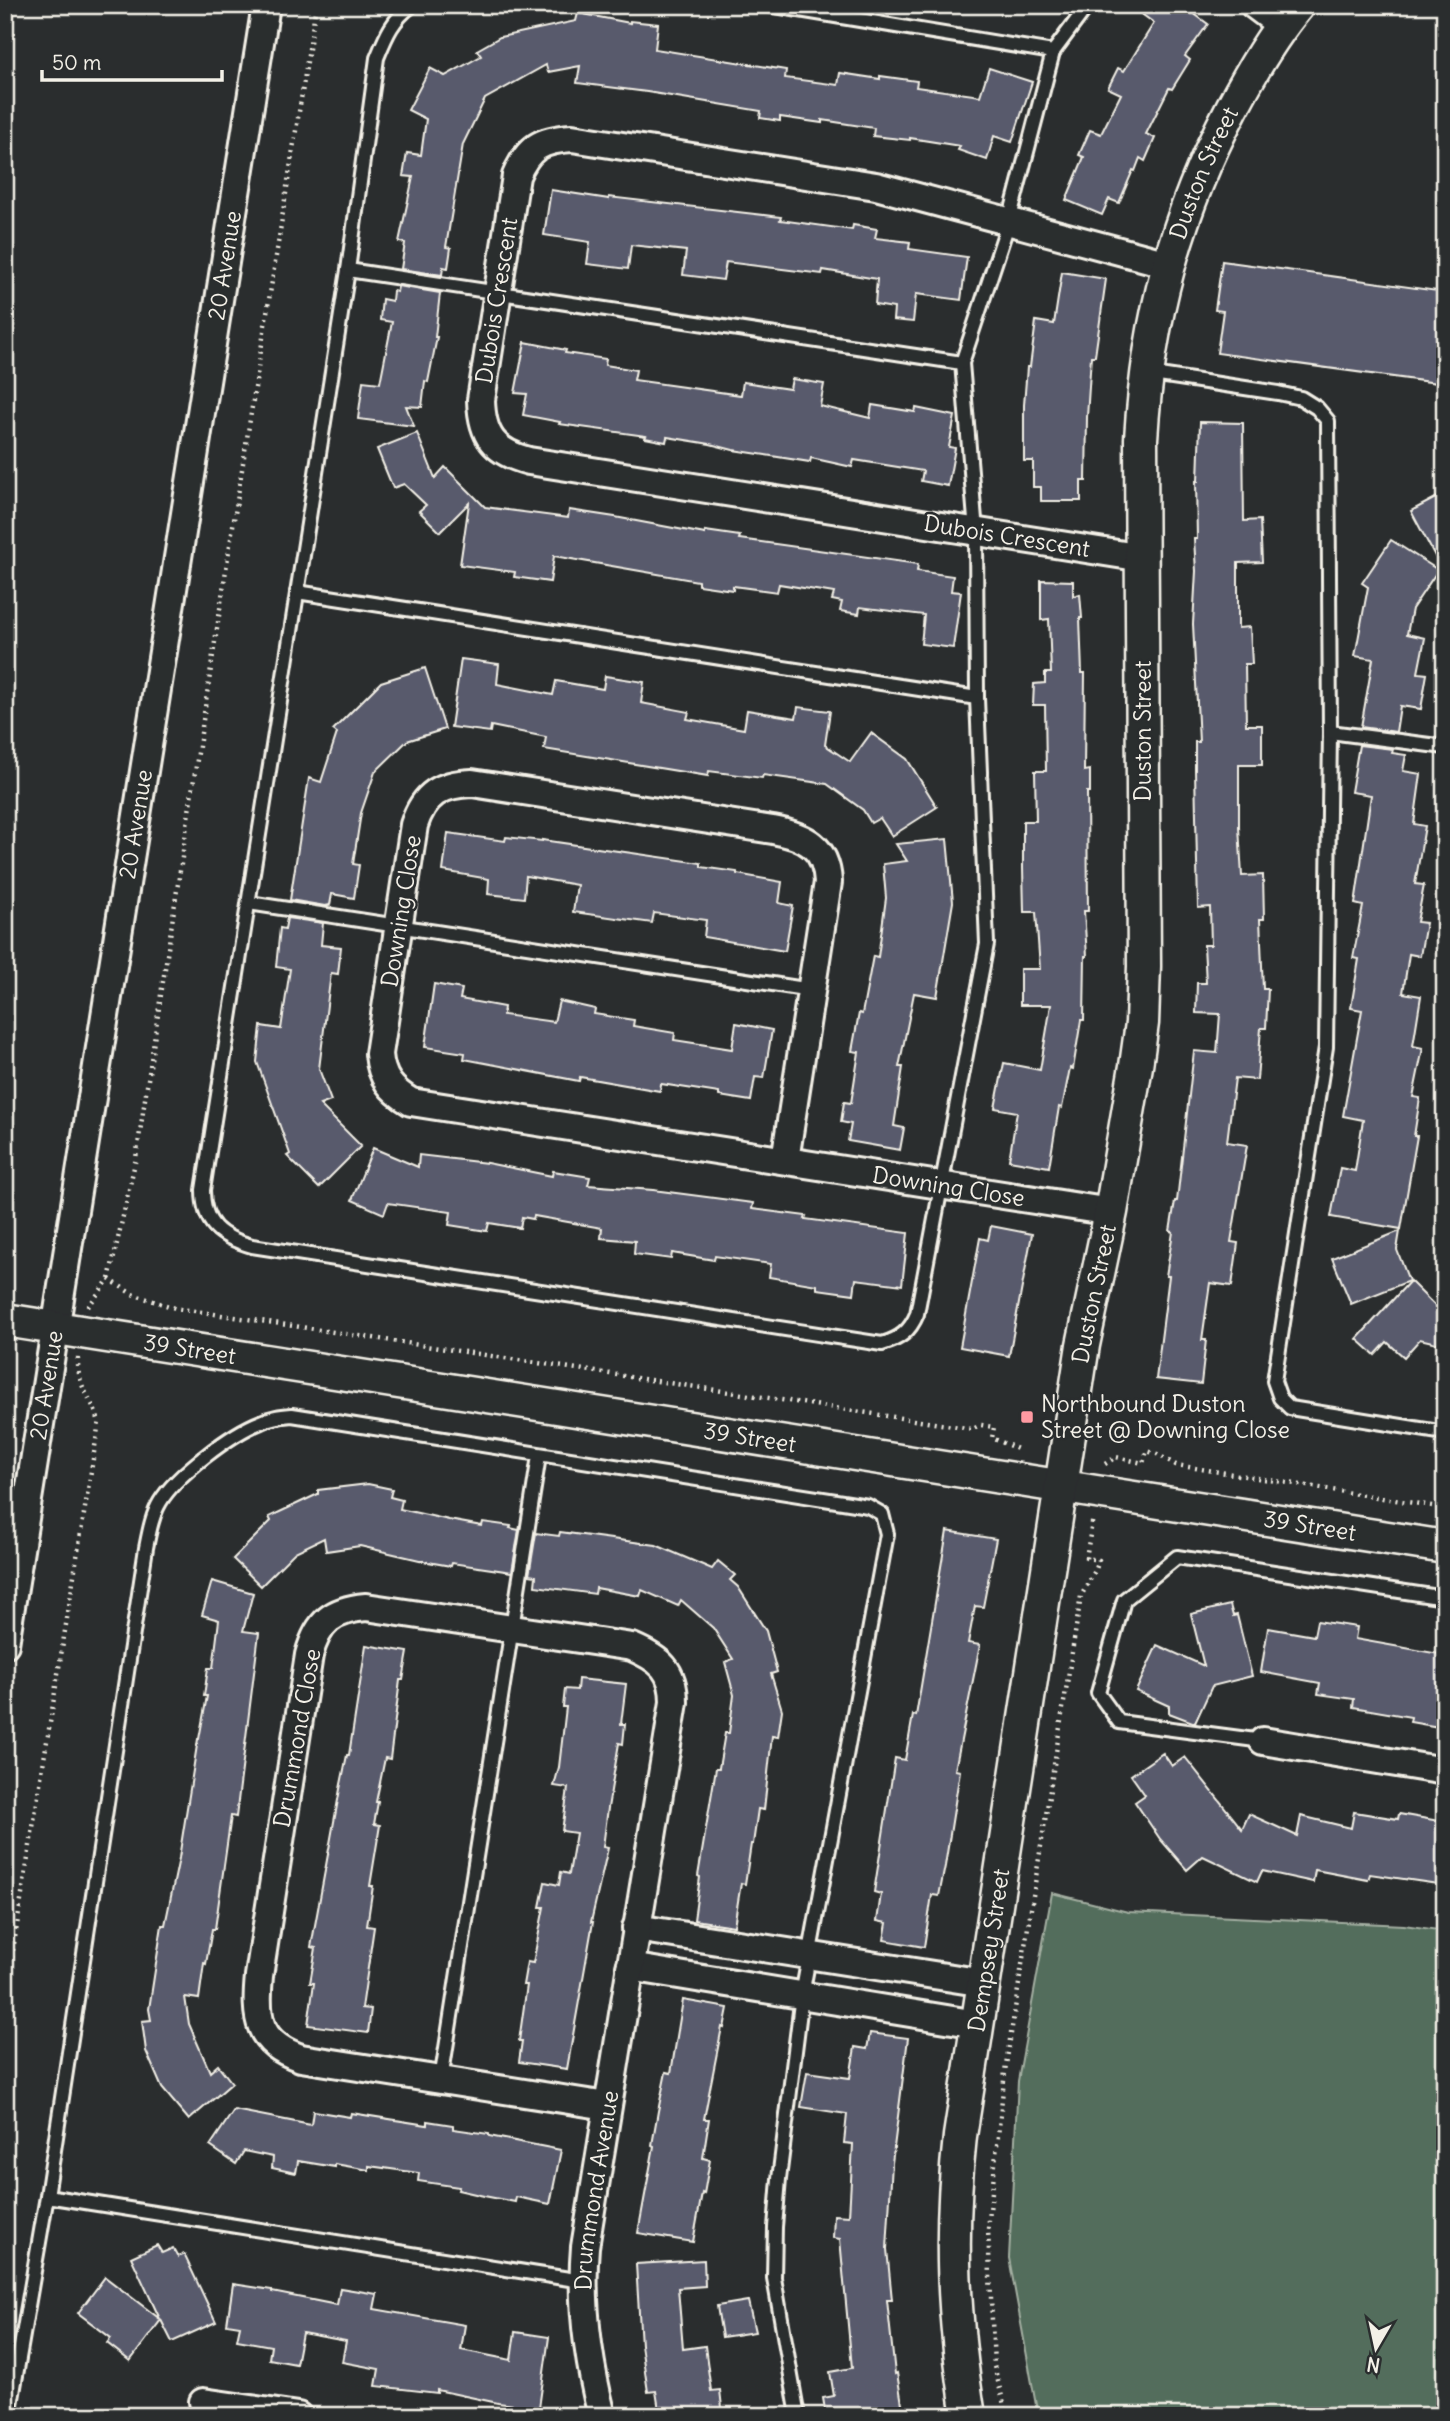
<svg xmlns="http://www.w3.org/2000/svg" width="1450" height="2421" font-family="Delius,sans-serif">
<rect width="100%" height="100%" fill="#2a2d2e"/>
<filter id="ink" filterUnits="userSpaceOnUse"><feTurbulence type="fractalNoise" baseFrequency=".0143" numOctaves="2"/><feDisplacementMap in="SourceGraphic" scale="14" xChannelSelector="R" yChannelSelector="G"/><feConvolveMatrix kernelMatrix="1 2 1 2 8 2 1 2 1" color-interpolation-filters="sRGB"/></filter>
<g filter="url(#ink)">
<polygon fill="#536d5c" stroke="#a4afa2" stroke-width="2" points="1052,1893 1128,1912 1404,1925 1445,1931 1445,2416 1038,2416 1009,2258 1018,2081"/>
<g fill="#585a6c" stroke="#f4f1e8" stroke-width="2">
<polygon points="1129,5 1182,5 1208,24 1185,56 1190,60 1172,89 1169,88 1146,134 1155,138 1145,161 1140,158 1135,171 1133,170 1119,203 1109,199 1102,215 1066,200 1084,157 1079,155 1090,130 1101,134 1121,94 1108,88 1118,68 1124,71 1154,23"/>
<polygon points="578,13 630,23 630,21 658,24 655,49 786,70 785,78 838,85 840,73 880,79 880,76 917,81 916,87 980,96 989,68 1032,82 1012,142 994,136 987,160 958,150 960,146 910,138 910,140 873,136 874,128 822,120 822,123 780,117 780,121 760,118 761,111 647,92 577,83 580,66 548,72 546,65 485,99 463,144 446,247 451,248 448,268 443,267 442,275 401,269 405,243 399,242 413,177 403,176 407,153 421,155 426,119 408,110 430,68 445,76 481,56 477,50 500,37 576,21"/>
<polygon points="551,190 609,199 609,197 781,217 780,220 852,230 853,225 877,229 875,238 910,242 909,249 967,257 961,300 916,294 913,322 893,320 894,308 875,305 877,279 823,270 822,274 726,262 723,280 683,275 686,251 631,245 628,269 587,264 590,242 544,235"/>
<polygon points="1222,261 1445,292 1445,384 1217,353 1223,311 1215,310"/>
<polygon points="1062,272 1106,279 1095,356 1091,356 1087,417 1086,481 1081,481 1081,501 1041,501 1041,487 1033,487 1033,461 1024,461 1024,405 1027,367 1030,367 1036,321 1054,324"/>
<polygon points="398,286 440,293 435,337 437,337 428,382 425,381 422,407 406,406 414,426 358,419 363,381 380,383 392,322 380,320 382,299 392,301 393,291 397,292"/>
<polygon points="525,342 566,350 565,353 606,359 605,365 636,370 634,380 741,395 743,382 790,389 792,379 824,384 820,406 870,418 872,405 915,412 916,408 955,416 949,447 955,448 948,486 921,481 923,471 854,460 852,467 811,458 810,462 733,450 710,444 667,437 666,442 645,438 646,436 559,424 560,422 523,415 527,394 515,393"/>
<polygon points="1200,422 1243,423 1244,521 1260,520 1262,562 1238,563 1238,628 1250,627 1252,664 1245,664 1246,725 1262,725 1262,765 1239,765 1239,827 1242,876 1263,875 1264,919 1260,919 1263,989 1268,989 1266,1028 1261,1028 1257,1080 1235,1078 1227,1142 1247,1145 1231,1242 1238,1243 1232,1286 1210,1283 1202,1340 1206,1340 1201,1384 1156,1379 1169,1276 1166,1276 1173,1232 1170,1231 1175,1201 1177,1201 1194,1051 1217,1053 1220,1014 1196,1013 1197,983 1206,983 1204,945 1211,945 1210,907 1198,908 1195,770 1195,742 1199,742 1193,624 1196,571 1194,539 1197,539 1196,481 1198,481"/>
<polygon points="417,433 435,478 445,467 485,507 568,518 569,510 615,517 705,534 705,531 740,536 739,539 918,564 917,571 953,576 951,591 961,592 953,648 921,644 924,615 860,607 859,614 840,611 842,602 832,600 834,593 779,584 777,592 733,586 733,590 698,585 698,581 554,556 550,582 514,577 515,572 460,565 469,503 440,532 419,511 426,505 404,484 393,488 377,449"/>
<polygon points="1445,493 1445,575 1411,511"/>
<polygon points="1391,540 1438,570 1412,609 1407,634 1425,638 1418,673 1427,674 1421,709 1400,706 1396,732 1361,727 1373,659 1355,656 1368,587 1362,583"/>
<polygon points="1041,580 1073,581 1073,596 1080,594 1082,618 1080,618 1082,673 1085,673 1084,771 1090,770 1090,792 1087,792 1088,911 1084,911 1087,956 1085,956 1084,1020 1081,1020 1073,1069 1070,1068 1062,1108 1059,1107 1049,1167 1009,1160 1017,1112 995,1108 1004,1063 1040,1070 1051,1005 1020,1005 1020,969 1040,969 1036,912 1024,912 1023,868 1023,821 1036,821 1035,771 1046,771 1045,705 1033,705 1034,684 1045,683 1045,673 1051,673 1049,619 1041,620"/>
<polygon points="461,659 499,664 497,684 553,695 556,681 603,689 605,676 644,682 641,703 689,712 687,719 744,729 747,710 796,718 798,707 830,711 825,745 850,762 871,733 907,759 937,807 892,836 880,818 871,823 863,810 827,784 763,775 762,778 709,771 708,776 544,749 546,737 491,726 490,732 451,727"/>
<polygon points="425,668 445,729 407,741 375,772 361,813 353,864 359,865 354,898 332,894 330,905 325,906 290,900 309,778 321,782 337,733 333,730 381,682"/>
<polygon points="1359,745 1393,749 1392,753 1406,755 1403,771 1421,774 1414,824 1425,826 1415,884 1424,885 1417,922 1426,923 1420,956 1409,954 1403,993 1421,996 1413,1046 1423,1048 1413,1097 1420,1098 1414,1136 1417,1136 1401,1229 1331,1217 1340,1168 1355,1171 1363,1120 1343,1116 1362,1010 1351,1008 1359,959 1353,958 1363,906 1355,904 1371,795 1351,792"/>
<polygon points="448,833 505,841 506,837 542,841 542,840 701,863 701,867 737,872 737,874 782,882 779,903 793,906 785,951 704,937 706,920 654,913 652,923 573,912 577,885 526,876 524,898 488,894 489,879 443,871"/>
<polygon points="947,839 953,902 937,997 914,993 899,1067 903,1067 894,1126 904,1128 900,1150 848,1141 851,1124 841,1122 844,1102 851,1103 859,1052 852,1051 859,1013 862,1014 873,956 878,957 886,898 883,864 907,861 896,844"/>
<polygon points="287,918 323,923 321,945 341,947 338,974 331,973 319,1069 331,1101 320,1105 361,1146 319,1188 287,1156 290,1154 257,1062 261,1026 281,1029 290,969 276,967 280,928 285,929"/>
<polygon points="434,984 462,989 460,999 504,1007 503,1015 554,1022 559,1001 595,1009 594,1014 634,1020 633,1026 675,1033 674,1040 732,1049 736,1023 772,1030 764,1078 755,1077 751,1101 719,1096 719,1093 661,1084 660,1091 580,1077 579,1081 464,1059 465,1053 425,1047"/>
<polygon points="373,1148 418,1167 419,1155 487,1163 552,1176 553,1171 590,1177 588,1185 653,1190 753,1203 752,1209 806,1216 805,1219 908,1233 902,1285 856,1279 854,1294 817,1289 817,1285 769,1277 771,1264 715,1256 714,1260 672,1253 671,1259 634,1254 635,1241 601,1238 602,1228 534,1216 533,1219 522,1217 520,1228 489,1223 487,1231 449,1225 451,1212 388,1203 384,1214 352,1200"/>
<polygon points="991,1226 1032,1234 1009,1356 960,1347 980,1238 988,1240"/>
<polygon points="1400,1231 1397,1250 1409,1281 1351,1304 1332,1258"/>
<polygon points="1410,1281 1445,1316 1445,1345 1420,1339 1404,1357 1387,1342 1375,1355 1357,1339"/>
<polygon points="368,1484 392,1489 390,1497 402,1500 400,1509 449,1520 482,1526 483,1522 511,1526 510,1528 519,1530 512,1572 452,1563 451,1566 428,1562 360,1546 326,1551 324,1538 295,1552 261,1586 233,1559 271,1521 269,1517 318,1494 318,1490"/>
<polygon points="947,1531 996,1539 983,1607 975,1606 968,1643 980,1645 955,1770 960,1771 945,1866 939,1896 932,1895 924,1947 884,1940 887,1923 877,1921 881,1894 874,1892 895,1758 905,1760 913,1715 916,1716"/>
<polygon points="560,1532 656,1545 712,1569 718,1561 735,1575 730,1580 738,1587 766,1631 777,1672 771,1674 782,1710 778,1737 772,1736 764,1810 758,1809 753,1844 751,1844 745,1884 741,1883 734,1926 694,1920 700,1877 698,1876 716,1768 719,1768 725,1733 729,1733 734,1695 725,1662 733,1659 713,1628 681,1600 678,1606 642,1590 640,1596 596,1588 595,1594 535,1586 536,1576 529,1575 536,1533 559,1536"/>
<polygon points="212,1581 253,1593 243,1631 259,1633 236,1817 231,1816 215,1929 212,1929 206,1964 204,1963 199,1999 185,1997 189,2024 210,2072 218,2065 232,2083 189,2120 162,2088 146,2051 142,2021 151,2020 149,2009 162,1925 165,1925 179,1858 198,1739 199,1739 207,1696 204,1696 208,1668 213,1668 219,1620 202,1615"/>
<polygon points="1230,1605 1233,1616 1237,1615 1252,1676 1212,1686 1195,1723 1169,1713 1169,1706 1136,1691 1157,1645 1204,1666 1191,1614"/>
<polygon points="1317,1621 1357,1627 1355,1639 1445,1655 1445,1695 1439,1727 1410,1722 1411,1717 1353,1707 1354,1699 1318,1694 1320,1683 1261,1672 1268,1628 1314,1636"/>
<polygon points="366,1645 408,1652 403,1680 400,1680 390,1759 385,1758 376,1802 378,1802 374,1824 380,1825 370,1886 373,1886 367,1926 374,1927 362,2008 371,2009 368,2033 308,2025 314,1983 310,1983 316,1948 311,1947 340,1789 347,1755 349,1755"/>
<polygon points="578,1679 626,1684 621,1724 625,1724 623,1744 619,1743 608,1808 603,1847 608,1848 591,1922 593,1922 567,2069 519,2062 522,2041 519,2041 527,1985 523,1985 527,1962 533,1963 544,1907 540,1907 545,1882 559,1885 561,1872 569,1874 576,1833 562,1831 568,1788 554,1786 559,1767 566,1707 563,1707 565,1689 577,1690"/>
<polygon points="1163,1753 1172,1766 1185,1757 1242,1829 1249,1814 1297,1836 1301,1816 1351,1828 1354,1812 1398,1819 1399,1814 1445,1822 1445,1885 1370,1874 1368,1880 1315,1870 1313,1882 1262,1871 1257,1882 1203,1856 1187,1870 1160,1839 1135,1802 1145,1795 1131,1775"/>
<polygon points="683,2000 728,2008 724,2028 722,2027 704,2119 709,2119 703,2158 710,2160 704,2194 702,2193 693,2242 638,2233 654,2146 652,2145 658,2111 666,2072 671,2073"/>
<polygon points="870,2033 908,2038 892,2163 887,2249 892,2300 887,2300 895,2374 897,2373 904,2416 826,2416 823,2398 834,2396 830,2372 852,2368 840,2239 833,2238 834,2215 849,2216 853,2144 844,2143 847,2114 801,2107 807,2072 850,2078 855,2047 867,2049"/>
<polygon points="234,2110 311,2125 313,2111 350,2117 351,2113 427,2125 427,2121 453,2125 453,2129 489,2134 489,2136 561,2150 550,2204 516,2197 515,2202 484,2196 458,2190 459,2187 418,2181 419,2173 369,2166 369,2170 335,2164 335,2167 298,2161 296,2173 272,2168 273,2157 244,2151 236,2164 210,2146"/>
<polygon points="157,2245 162,2253 173,2248 178,2257 184,2254 216,2322 172,2342 161,2320 130,2361 107,2343 111,2338 78,2313 105,2277 160,2319 131,2257"/>
<polygon points="704,2260 705,2286 678,2288 683,2349 705,2346 711,2391 720,2390 723,2416 660,2416 656,2391 648,2392 641,2345 636,2264"/>
<polygon points="233,2284 272,2290 272,2292 337,2305 340,2288 377,2294 374,2309 465,2325 461,2350 511,2360 515,2332 549,2337 539,2408 498,2403 437,2390 437,2393 376,2386 379,2369 342,2362 346,2341 302,2333 296,2364 269,2359 271,2346 237,2340 240,2326 227,2324"/>
<polygon points="748,2301 755,2332 722,2337 717,2306"/>
</g>
<g fill="none" stroke-linecap="round" stroke-linejoin="round">
<g stroke="#f4f1e8" stroke-width="18">
<g id="service">
<path d="M412,5c-20,15 -26,31 -35,53l-29,212 -145,920c0,34 17,47 49,56l630,98c18,-5 28,-13 35,-30l70,-370 -10,-246 -1,-166 -14,-169 47,-142 44,-169"/>
<polyline points="769,5 1053,52 1088,5"/>
<polyline points="348,270 962,363"/>
<polyline points="1146,373 1278,393 1301,398 1317,408 1328,421 1330,732 1326,1047 1274,1381 1280,1398 1290,1408 1445,1433"/>
<polyline points="297,592 977,698"/>
<polyline points="1330,732 1445,747"/>
<polyline points="249,903 811,990"/>
<polyline points="1263,1741 1119,1722 1098,1693 1124,1600 1177,1557 1445,1598"/>
<polyline points="441,2080 539,1456"/>
<path d="M47,2196l99,-648c3,-15 6,-33 14,-46 16,-27 72,-69 101,-80 10,-5 20,-6 31,-7l576,91 14,8 5,20 -85,461 -23,184 -4,48 -1,51 24,138"/>
<polyline points="9,2416 47,2196 582,2281"/>
</g>
</g>
<g stroke="#f4f1e8" stroke-width="32">
<g id="minor">
<polyline points="1254,5 1282,26"/>
<path id="s1" d="M1143,558l-614,-97c-35,-9 -47,-25 -48,-61l35,-224c12,-29 25,-36 56,-38l304,48 292,78"/>
<path id="s2" d="M785,1160l43,-278c-2,-36 -23,-46 -55,-52l-301,-47c-31,1 -48,11 -58,42l-35,229c2,24 12,36 32,48l700,110"/>
<path id="s3" d="M5,1644l261,-1639"/>
<polyline points="1263,1741 1445,1771"/>
<polyline points="636,1928 984,1983"/>
<polyline points="630,1967 977,2024"/>
<polyline points="203,2402 298,2416"/>
<path id="s4" d="M602,2416c-14,-56 -22,-112 -17,-169l89,-545c0,-32 -14,-43 -42,-55l-266,-40c-34,3 -48,15 -57,48l-50,321c-4,42 -2,67 42,82l306,48"/>
</g>
</g>
<g stroke="#f4f1e8" stroke-width="37">
<g id="tertiary">
<path id="s5" d="M5,1320l1440,227"/>
<path id="s6" d="M969,2416c-16,-99 -20,-181 -9,-280l123,-791 28,-133 25,-146 6,-43 2,-57 -3,-527c7,-120 35,-225 91,-331 19,-36 40,-72 66,-103"/>
</g>
</g>
<g stroke="#f4f1e8" stroke-width="4.5" stroke-dasharray="2 5" stroke-linecap="butt">
<polyline points="109,1279 132,1294 175,1308 973,1429 981,1425 994,1427 992,1438 1020,1450"/>
<polyline points="88,1307 109,1279 136,1158 226,570 316,5"/>
<polyline points="1105,1464 1116,1457 1143,1463 1147,1451 1157,1454 1176,1465 1445,1508"/>
<path d="M5,1999l94,-577c-8,-28 -22,-32 -21,-65"/>
<polyline points="1007,2416 994,2366 988,2229 1005,2071 1081,1596 1096,1569 1099,1560 1086,1558 1093,1517"/>
</g>
<use href="#service" stroke="#2a2d2e" stroke-width="12"/>
<use href="#minor" stroke="#2a2d2e" stroke-width="26"/>
<use href="#tertiary" stroke="#2a2d2e" stroke-width="32"/>
</g>
</g>
<rect fill="#ff9aa2" stroke="#2a2d2e" stroke-width="2.5" x="1020" y="1410" width="14" height="14" rx="3.5"/>
<g text-anchor="middle" stroke-width="5" stroke-linejoin="round" paint-order="stroke">
<g font-size="23" fill="#f4f1e8" stroke="#2a2d2e">
<text dy="8" stroke="none"><textPath href="#s6" startOffset="2268">Duston Street</textPath></text>
<text dy="8" stroke="none"><textPath href="#s3" startOffset="1396">20 Avenue</textPath></text>
<text dy="8" stroke="none"><textPath href="#s1" startOffset="808">Dubois Crescent</textPath></text>
<text transform="translate(1007 536) rotate(9)" y="8">Dubois Crescent</text>
<text transform="translate(1143 731) rotate(-90)" y="8">Duston Street</text>
<text dy="8" stroke="none"><textPath href="#s3" startOffset="830">20 Avenue</textPath></text>
<text transform="translate(401 911) rotate(-81)" y="8">Downing Close</text>
<text dy="8" stroke="none"><textPath href="#s2" startOffset="1584">Downing Close</textPath></text>
<text dy="8" stroke="none"><textPath href="#s6" startOffset="1134">Duston Street</textPath></text>
<text dy="8" stroke="none"><textPath href="#s5" startOffset="187">39 Street</textPath></text>
<text dy="8" stroke="none"><textPath href="#s3" startOffset="262">20 Avenue</textPath></text>
<text dy="8" stroke="none"><textPath href="#s5" startOffset="754">39 Street</textPath></text>
<text dy="8" stroke="none"><textPath href="#s5" startOffset="1321">39 Street</textPath></text>
<text transform="translate(297 1738) rotate(-80)" y="8">Drummond Close</text>
<text dy="8" stroke="none"><textPath href="#s6" startOffset="469">Dempsey Street</textPath></text>
<text dy="8" stroke="none"><textPath href="#s4" startOffset="228">Drummond Avenue</textPath></text>
</g>
<g font-size="23" fill="#f4f1e8" stroke="#2a2d2e" text-anchor="start">
<text x="1041" y="1412">Northbound Duston<tspan x="1041" dy="26">Street @ Downing Close</tspan></text>
</g>
</g>
<rect width="1450" height="2421" fill="none" stroke="#2a2d2e" stroke-width="28"/>
<rect x="14" y="14" width="1422" height="2393" fill="none" stroke="#f4f1e8" stroke-width="2.5" filter="url(#ink)"/>
<g transform="translate(1376 2348) rotate(189)" stroke="#2a2d2e" stroke-width="5" paint-order="stroke">
<path d="M0-5L12 26L0 18L-12 26Z" fill="#f4f1e8"/>
<text y="-10" font-size="19" font-weight="bold" text-anchor="middle" fill="#f4f1e8">N</text>
</g>
<path d="M42 70v10h180v-10" fill="none" stroke="#f4f1e8" stroke-width="3.5"/>
<text x="52" y="70" font-size="21" fill="#f4f1e8" stroke="#2a2d2e" stroke-width="5" paint-order="stroke">50 m</text>
</svg>
